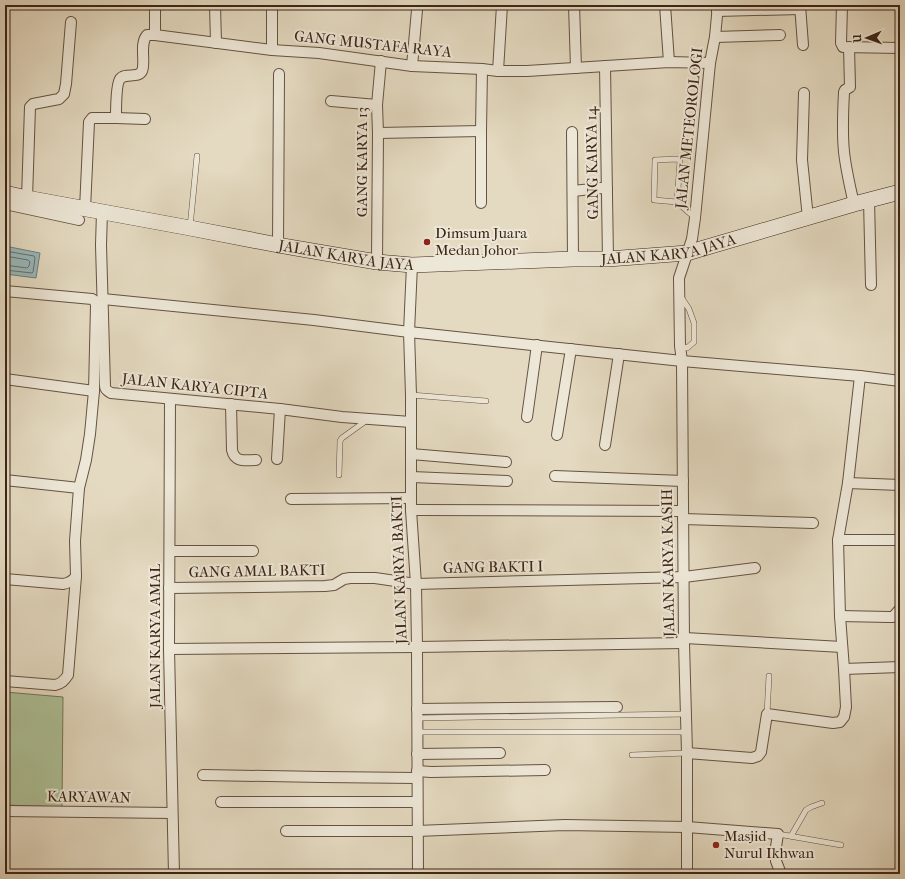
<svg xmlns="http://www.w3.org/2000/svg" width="905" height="879" font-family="'IM FELL French Canon',serif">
<rect width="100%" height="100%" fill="#e4dac1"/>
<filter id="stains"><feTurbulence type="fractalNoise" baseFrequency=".005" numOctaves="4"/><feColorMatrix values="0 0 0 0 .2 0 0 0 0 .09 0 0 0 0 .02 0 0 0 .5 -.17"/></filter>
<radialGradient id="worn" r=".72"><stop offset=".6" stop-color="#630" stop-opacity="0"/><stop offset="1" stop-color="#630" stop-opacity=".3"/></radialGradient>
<polygon fill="#aec198" stroke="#757358" points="5,692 63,697 62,807 5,805"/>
<polygon fill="#98b8bc" stroke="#737d7a" points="5,246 40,253 36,278 5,274"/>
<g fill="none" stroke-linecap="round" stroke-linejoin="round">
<g stroke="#6a6e6a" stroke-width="1">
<polyline points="5,251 34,256 35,258 33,272 32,273 5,270"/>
<polyline points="5,256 28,260 30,262 29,266 27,268 5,265"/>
</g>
<g stroke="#665242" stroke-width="6">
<g id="service">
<polyline points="677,202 680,161 677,159 655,160 654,200 677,202 695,218"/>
<polyline points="190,227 197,156"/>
<polyline points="680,346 687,348 694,342 694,323 689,309 681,297"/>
<polyline points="411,395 486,401"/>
<polyline points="339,475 340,441 342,438 367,420"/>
<polyline points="767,714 769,676"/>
<polyline points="417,718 687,714"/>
<polyline points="417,732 687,732"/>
<polyline points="632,755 687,753"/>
<polyline points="778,834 841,845"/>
<polyline points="791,836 806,810 811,807 822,803"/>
</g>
</g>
<g stroke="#665242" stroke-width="12">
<g id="minor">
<polyline points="155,5 155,35"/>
<polyline points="215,5 216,43"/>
<polyline points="272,5 272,50"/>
<polyline points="574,5 576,68"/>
<polyline points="665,5 669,62"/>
<polyline points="800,5 803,45"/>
<polyline points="842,5 841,43 843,47 900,48"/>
<polyline points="717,11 800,9"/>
<polyline points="715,37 780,35"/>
<path d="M849,47l1,40 -5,3 -1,2c-1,19 -2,40 0,60 2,17 6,35 10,52"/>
<polyline points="412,66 417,10"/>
<polyline points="605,66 608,259"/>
<polyline points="498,71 502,5"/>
<polyline points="804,93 802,160 808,218"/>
<polyline points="331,101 377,105"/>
<polyline points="116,118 145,119"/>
<polyline points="572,132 573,259"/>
<polyline points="378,133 481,131"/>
<polyline points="573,191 601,188 607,189"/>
<polyline points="27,198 30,107 33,104 59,99 64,94 66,84 71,22"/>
<polyline points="869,200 871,285"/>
<polyline points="481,203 481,131 482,69"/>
<polyline points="5,204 79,220"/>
<path d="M85,209l4,-87 3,-4h24c0,-7 0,-34 4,-39 5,-7 18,0 22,-8 4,-9 -3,-27 5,-36h8l117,15 47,3 93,13 70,3 16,2h29l142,-9 41,1"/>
<path d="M102,212l-1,33 4,141c0,4 3,5 6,7l169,16 62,8 69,5"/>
<polyline points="278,245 279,74"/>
<polyline points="377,262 378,133 377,105 381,61"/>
<polyline points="412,265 409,332 411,395 411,510 416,584 417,647 418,874"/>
<path d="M5,291l87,8 3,2 1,4 -2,86 -4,43 -4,26 -7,28 -4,53 1,35c-3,5 -7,7 -13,8l-58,-5"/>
<polyline points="103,299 314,320 409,332 682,361 860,376 900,381"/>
<polyline points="5,379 94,391"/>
<polyline points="170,399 169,649 174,874"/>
<path d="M231,404l1,46c3,13 13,10 24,10"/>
<polyline points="527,417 537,345"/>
<polyline points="557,435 571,349"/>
<polyline points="605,445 619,354"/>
<polyline points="411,454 506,462"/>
<polyline points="277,459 280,409"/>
<polyline points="555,476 683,481"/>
<polyline points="412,477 507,481"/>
<polyline points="5,480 79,488"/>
<polyline points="848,483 900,485"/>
<polyline points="291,499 411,498"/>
<polyline points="411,510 683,511"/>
<polyline points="683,519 813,523"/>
<polyline points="838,540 900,540"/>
<polyline points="170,551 253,551"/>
<polyline points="169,588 325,586 334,585 344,579 350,578 375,578 416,584 684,577 755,568"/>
<polyline points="840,616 889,617 893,617 900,609"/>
<polyline points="685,638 842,647"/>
<polyline points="169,649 417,647 684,643"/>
<polyline points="844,669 900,667"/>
<path d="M5,681l50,4c6,-1 9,-4 13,-10l8,-99"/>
<polyline points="417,709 617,707"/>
<polyline points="687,753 752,758 758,756 761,752 767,714 833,723 840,722 844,717 846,707 844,669 840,616 838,540 848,483 860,376"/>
<polyline points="417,754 500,753"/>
<polyline points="417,771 431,772 545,770"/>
<polyline points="203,775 323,777 417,778"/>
<polyline points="221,802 417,802"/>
<polyline points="5,811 172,813"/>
<polyline points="286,831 417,831 565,825 687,827 778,834 776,847 776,861 781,874"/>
<polyline points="687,874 687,753 684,643 682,361 680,346 679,278 692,239 695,218 710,63 715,37 718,5"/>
</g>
</g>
<g stroke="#3c2517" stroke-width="16">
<g id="secondary">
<path id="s1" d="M5,193l22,5 163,30 88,17 99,17 35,3 161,-6h35l79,-6 167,-49 46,-12"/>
</g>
</g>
<use href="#service" stroke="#ede7d7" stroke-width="5"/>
<use href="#minor" stroke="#ede7d7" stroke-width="10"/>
<use href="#secondary" stroke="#ede7d7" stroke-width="15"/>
</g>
<g fill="#8f2418" stroke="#ede7d7" stroke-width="1.5">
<circle cx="427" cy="242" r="4"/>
<circle cx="716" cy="845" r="4"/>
</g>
<g text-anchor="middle" stroke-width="4" stroke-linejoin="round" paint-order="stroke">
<g font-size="15" fill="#3c2517" stroke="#ede7d7">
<text transform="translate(373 44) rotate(6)" y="5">GANG MUSTAFA RAYA</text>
<text transform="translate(689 128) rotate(-84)" y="5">JALAN METEOROLOGI</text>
<text transform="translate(362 162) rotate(-90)" y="5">GANG KARYA 13</text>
<text transform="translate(592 163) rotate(-91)" y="5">GANG KARYA 14</text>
<text dy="5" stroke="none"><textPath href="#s1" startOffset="671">JALAN KARYA JAYA</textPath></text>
<text dy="5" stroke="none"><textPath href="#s1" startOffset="347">JALAN KARYA JAYA</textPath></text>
<text transform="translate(195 386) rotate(6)" y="5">JALAN KARYA CIPTA</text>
<text transform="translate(668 563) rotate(-91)" y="5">JALAN KARYA KASIH</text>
<text transform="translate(493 567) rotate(-1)" y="5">GANG BAKTI I</text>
<text transform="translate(399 570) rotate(-92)" y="5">JALAN KARYA BAKTI</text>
<text transform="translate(257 571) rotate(-1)" y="5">GANG AMAL BAKTI</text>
<text transform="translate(155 636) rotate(-90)" y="5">JALAN KARYA AMAL</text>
<text transform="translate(89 797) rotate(1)" y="5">KARYAWAN</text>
</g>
<g font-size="15" fill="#3c2517" stroke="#ede7d7" text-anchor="start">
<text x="435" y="238">Dimsum Juara<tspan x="435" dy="17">Medan Johor</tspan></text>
<text x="724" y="841">Masjid<tspan x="724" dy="17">Nurul Ikhwan</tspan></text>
</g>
</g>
<rect width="905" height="879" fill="none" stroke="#e4dac1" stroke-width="20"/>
<rect x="6" y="6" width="893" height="867" fill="none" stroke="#3c2517" stroke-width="2"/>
<rect x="10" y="10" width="885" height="859" fill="none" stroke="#3c2517"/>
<g transform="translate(867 38) rotate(268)" stroke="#ede7d7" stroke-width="3" paint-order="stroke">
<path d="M0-3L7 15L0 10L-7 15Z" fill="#3c2517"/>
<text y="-6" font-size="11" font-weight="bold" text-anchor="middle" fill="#3c2517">U</text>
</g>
<rect width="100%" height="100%" filter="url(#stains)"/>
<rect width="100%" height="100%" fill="url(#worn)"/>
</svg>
